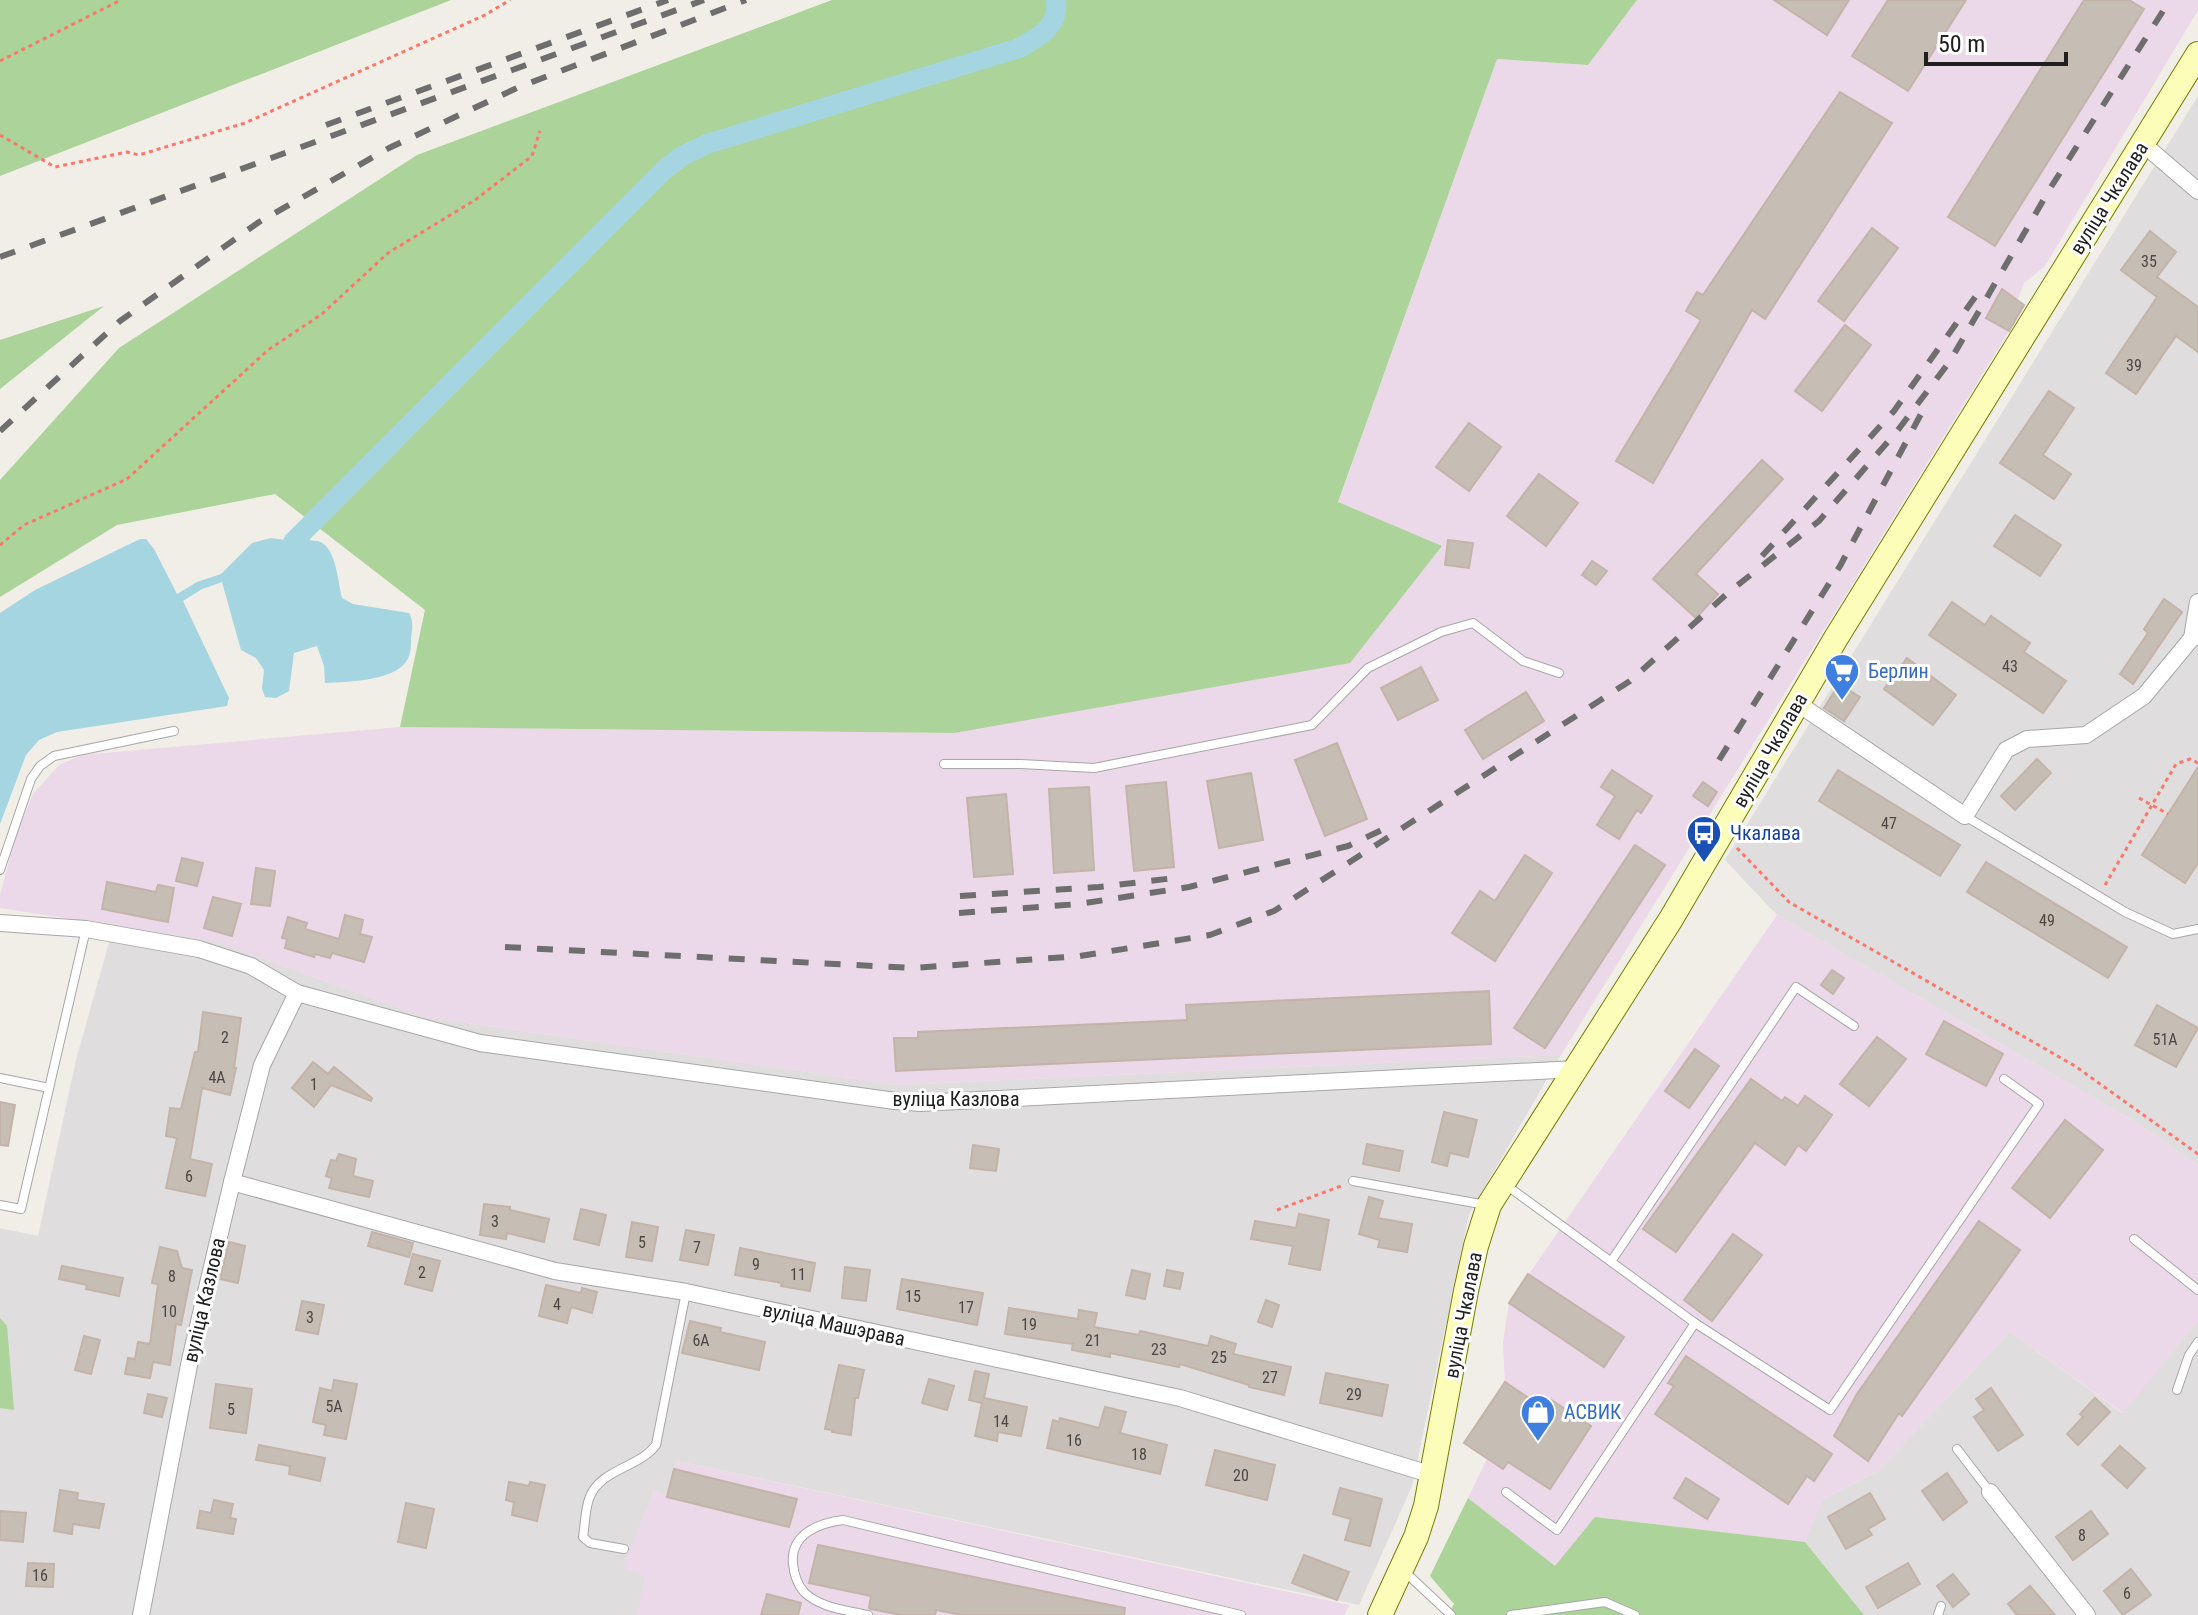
<svg xmlns="http://www.w3.org/2000/svg" width="2198" height="1615" font-family="'Roboto Condensed',sans-serif">
<rect width="100%" height="100%" fill="#f1ede7"/>
<g fill="#dfdddd">
<polygon points="2198,96 2198,1165 2129,1118 1777,915 1725,860"/>
<polygon points="114,925 214,941 424,1017 898,1085 1561,1055 1469,1214 1412,1486 1359,1605 677,1461 667,1497 654,1490 624,1567 645,1577 638,1615 0,1615 0,1228 38,1236 76,1060"/>
<polygon points="2198,1321 2198,1615 1864,1615 1805,1542 1822,1500 1878,1471 2010,1332 2122,1413"/>
</g>
<g fill="#ebd8e8">
<polygon points="1637,0 2198,0 2198,10 2045,266 2024,283 2018,299 2002,290 1986,317 2009,331 1561,1055 898,1085 424,1017 214,941 0,908 0,895 17,832 33,794 59,765 82,755 400,727 954,733 1441,546 1338,503 1497,59 1588,65"/>
<polygon points="1777,915 2129,1118 2198,1165 2198,1321 2123,1413 2010,1332 1878,1471 1822,1500 1805,1542 1596,1517 1555,1567 1468,1498 1487,1459 1464,1443 1505,1382 1503,1342 1509,1303"/>
<polygon points="677,1461 1350,1605 1344,1615 637,1615 645,1577 623,1568 654,1490 667,1496"/>
</g>
<g fill="#acd399">
<polygon points="0,0 451,0 0,176"/>
<polygon points="832,0 1637,0 1588,65 1497,59 1338,502 1442,546 1350,663 954,733 400,727 425,610 275,494 117,525 0,597 0,480 119,348 417,155"/>
<polygon points="104,306 0,389 0,340"/>
<polygon points="0,1318 7,1326 14,1410 0,1408"/>
<polygon points="1468,1498 1555,1566 1595,1517 1805,1542 1864,1615 1448,1615 1454,1604 1430,1576"/>
</g>
<path fill="#a5d5e1" d="M271,538c16,3 31,1 46,3 19,3 21,41 25,57l11,6 56,9c5,9 3,16 2,25 0,9 0,18 -6,25 -14,18 -59,19 -80,20l-1,-17 -7,-20 -23,7 -5,38 -13,7 -11,-1 -3,-8 2,-19 -8,-12 -15,-8 -19,-68 -20,7 -19,12 46,97 -2,8 -170,26 -18,8 -13,15 -26,69v-211l35,-23 105,-51h6l8,10 23,45 20,-12 24,-8 31,-31z"/>
<g fill="none" stroke-linecap="round" stroke-linejoin="round">
<path stroke="#a5d5e1" stroke-width="20" d="M293,542l372,-373 17,-13 25,-12 312,-96c20,-11 41,-22 37,-48"/>
</g>
<g fill="#c6bdb5" stroke="#c4b3a8" stroke-width="2">
<polygon points="1774,0 1849,0 1827,35"/>
<polygon points="1888,0 1966,0 1908,91 1852,56"/>
<polygon points="2084,0 2129,0 2144,9 1995,246 1948,217"/>
<polygon points="1840,92 1892,123 1765,319 1752,310 1653,483 1616,461 1701,320 1686,311 1697,292 1703,295"/>
<polygon points="1872,228 1898,248 1844,321 1818,301"/>
<polygon points="2150,231 2176,252 2157,277 2198,307 2198,352 2176,336 2136,394 2106,373 2157,297 2121,270"/>
<polygon points="2002,289 2024,305 2009,331 1986,318"/>
<polygon points="1845,325 1871,345 1822,411 1795,391"/>
<polygon points="2049,391 2074,408 2043,455 2071,474 2054,499 2000,463"/>
<polygon points="1469,423 1501,447 1469,491 1436,467"/>
<polygon points="1762,460 1783,479 1696,574 1718,594 1696,618 1653,579"/>
<polygon points="1539,474 1578,503 1546,546 1507,516"/>
<polygon points="2015,515 2061,545 2040,576 1994,546"/>
<polygon points="1448,540 1473,543 1469,568 1445,565"/>
<polygon points="1592,561 1607,571 1596,585 1582,575"/>
<polygon points="2164,599 2182,612 2133,684 2120,674 2148,633 2144,629"/>
<polygon points="1952,602 1985,625 1991,616 2030,643 2024,652 2066,681 2043,713 1929,635"/>
<polygon points="1907,658 1956,695 1933,725 1884,689"/>
<polygon points="1421,667 1438,700 1398,720 1381,688"/>
<polygon points="1839,684 1860,697 1844,721 1824,708"/>
<polygon points="1526,692 1544,721 1483,759 1465,730"/>
<polygon points="1337,743 1367,819 1325,836 1295,760"/>
<polygon points="2037,759 2051,773 2015,810 2001,796"/>
<polygon points="2198,767 2198,863 2185,883 2142,855"/>
<polygon points="1612,770 1652,796 1641,813 1637,810 1619,839 1597,825 1615,796 1601,787"/>
<polygon points="1838,770 1960,845 1940,876 1819,801"/>
<polygon points="1251,773 1263,840 1219,848 1207,781"/>
<polygon points="1166,782 1174,867 1134,871 1126,786"/>
<polygon points="1703,782 1717,792 1708,806 1693,796"/>
<polygon points="1089,787 1094,870 1054,873 1049,789"/>
<polygon points="1006,794 1013,874 974,877 967,798"/>
<polygon points="1635,845 1665,865 1545,1048 1514,1028"/>
<polygon points="1525,855 1552,873 1495,961 1452,933 1480,891 1495,901"/>
<polygon points="182,858 203,863 197,886 176,881"/>
<polygon points="1986,862 2127,947 2108,978 1967,892"/>
<polygon points="256,868 275,871 270,906 251,904"/>
<polygon points="107,882 156,892 158,885 174,888 168,922 102,909"/>
<polygon points="213,897 241,904 232,936 204,928"/>
<polygon points="345,915 363,920 360,934 372,937 364,962 332,953 330,958 315,954 314,957 285,948 287,939 282,938 288,917 307,923 305,929 339,939"/>
<polygon points="1832,970 1844,978 1833,994 1821,985"/>
<polygon points="1489,991 1491,1044 896,1071 894,1038 918,1038 918,1032 1187,1020 1186,1005"/>
<polygon points="2157,1005 2198,1028 2176,1067 2135,1045"/>
<polygon points="203,1012 241,1018 234,1068 236,1068 230,1095 202,1088 190,1159 212,1164 205,1196 166,1188 177,1138 166,1136 170,1108 181,1109 195,1052 198,1052"/>
<polygon points="1944,1021 2003,1054 1986,1086 1926,1054"/>
<polygon points="1877,1037 1906,1059 1869,1106 1840,1084"/>
<polygon points="1695,1049 1719,1066 1689,1108 1665,1091"/>
<polygon points="313,1062 328,1074 334,1067 372,1098 371,1101 331,1085 314,1107 292,1088"/>
<polygon points="1751,1079 1782,1101 1785,1097 1798,1106 1805,1096 1832,1115 1806,1151 1798,1145 1785,1165 1755,1143 1676,1252 1643,1229"/>
<polygon points="0,1102 15,1105 8,1146 0,1145"/>
<polygon points="1444,1112 1477,1120 1468,1157 1450,1153 1447,1166 1432,1162"/>
<polygon points="2065,1120 2103,1150 2050,1218 2012,1188"/>
<polygon points="1367,1144 1403,1151 1399,1171 1363,1164"/>
<polygon points="973,1145 999,1149 996,1171 970,1168"/>
<polygon points="339,1154 356,1159 353,1176 373,1181 369,1197 329,1188 332,1178 326,1176 331,1160 336,1161"/>
<polygon points="1369,1197 1383,1201 1378,1218 1412,1224 1407,1252 1378,1247 1380,1240 1359,1234"/>
<polygon points="484,1204 510,1207 510,1210 549,1219 544,1242 507,1233 506,1239 480,1235"/>
<polygon points="581,1209 606,1215 599,1245 574,1239"/>
<polygon points="1299,1214 1329,1220 1320,1270 1289,1264 1293,1246 1251,1239 1255,1221 1296,1228"/>
<polygon points="1979,1221 2020,1250 1902,1416 1899,1413 1868,1461 1834,1436 1857,1394"/>
<polygon points="632,1222 658,1227 652,1261 626,1257"/>
<polygon points="686,1230 714,1235 708,1265 680,1260"/>
<polygon points="372,1232 413,1243 409,1257 368,1246"/>
<polygon points="1733,1234 1762,1255 1712,1321 1684,1300"/>
<polygon points="229,1242 245,1246 238,1283 220,1279"/>
<polygon points="160,1247 177,1251 182,1268 192,1270 181,1325 176,1324 170,1365 153,1362 150,1378 125,1374 128,1358 135,1359 138,1342 150,1344 158,1284 152,1283"/>
<polygon points="740,1248 815,1263 810,1291 781,1286 782,1283 735,1275"/>
<polygon points="413,1254 440,1261 432,1291 405,1284"/>
<polygon points="62,1266 123,1278 119,1296 86,1289 87,1285 59,1279"/>
<polygon points="845,1267 870,1270 866,1301 842,1298"/>
<polygon points="1132,1270 1150,1274 1145,1299 1126,1295"/>
<polygon points="1167,1270 1183,1273 1180,1289 1164,1286"/>
<polygon points="1528,1274 1624,1337 1604,1367 1509,1303"/>
<polygon points="902,1279 983,1293 977,1325 897,1309"/>
<polygon points="546,1285 581,1293 582,1288 597,1292 592,1313 571,1307 567,1323 539,1316"/>
<polygon points="1266,1300 1279,1305 1272,1327 1258,1322"/>
<polygon points="302,1301 324,1305 318,1334 296,1330"/>
<polygon points="1009,1308 1078,1319 1079,1310 1097,1313 1094,1327 1139,1335 1140,1331 1208,1346 1211,1336 1236,1344 1233,1354 1291,1367 1284,1395 1249,1387 1249,1385 1180,1364 1179,1367 1110,1353 1110,1357 1072,1350 1073,1344 1005,1334"/>
<polygon points="690,1321 721,1328 720,1332 765,1342 759,1370 682,1353"/>
<polygon points="84,1336 100,1340 91,1374 75,1370"/>
<polygon points="1686,1356 1832,1454 1814,1481 1807,1476 1788,1504 1655,1414 1674,1386 1668,1383"/>
<polygon points="839,1365 864,1370 858,1398 855,1398 851,1435 832,1432 832,1430 825,1429"/>
<polygon points="975,1371 989,1374 984,1398 1027,1407 1021,1436 998,1432 997,1441 975,1436 982,1403 969,1400"/>
<polygon points="1326,1373 1388,1385 1382,1416 1320,1403"/>
<polygon points="929,1379 954,1386 947,1410 922,1403"/>
<polygon points="334,1380 357,1384 346,1439 324,1435 326,1425 313,1422 320,1388 332,1391"/>
<polygon points="1505,1382 1545,1409 1551,1400 1591,1426 1550,1489 1508,1462 1503,1469 1464,1443"/>
<polygon points="216,1384 252,1389 246,1433 210,1428"/>
<polygon points="1991,1388 2023,1435 1998,1451 1974,1417 1984,1410 1976,1399"/>
<polygon points="148,1394 167,1398 162,1417 144,1413"/>
<polygon points="2095,1398 2110,1412 2078,1445 2067,1434 2083,1417 2080,1414"/>
<polygon points="1105,1407 1126,1412 1120,1433 1167,1445 1160,1474 1047,1448 1053,1420 1059,1422 1060,1418 1099,1428"/>
<polygon points="259,1445 325,1458 320,1481 289,1474 290,1466 256,1460"/>
<polygon points="2120,1446 2145,1468 2127,1488 2102,1465"/>
<polygon points="1215,1450 1275,1465 1267,1500 1206,1485"/>
<polygon points="674,1469 797,1499 789,1527 667,1497"/>
<polygon points="1947,1473 1967,1502 1943,1520 1922,1491"/>
<polygon points="1686,1478 1719,1499 1707,1519 1674,1498"/>
<polygon points="509,1482 529,1486 530,1482 545,1485 537,1521 512,1515 514,1502 506,1500"/>
<polygon points="1340,1488 1382,1499 1370,1546 1345,1540 1351,1519 1333,1514"/>
<polygon points="60,1490 78,1493 77,1500 104,1504 99,1528 73,1524 72,1534 54,1531"/>
<polygon points="1870,1493 1885,1519 1868,1529 1872,1535 1846,1549 1828,1517"/>
<polygon points="214,1500 233,1504 230,1518 236,1519 233,1534 197,1528 200,1511 211,1513"/>
<polygon points="406,1503 434,1509 426,1548 398,1542"/>
<polygon points="0,1511 26,1513 23,1542 0,1540"/>
<polygon points="2091,1511 2108,1534 2073,1560 2056,1537"/>
<polygon points="818,1545 1125,1608 1124,1615 962,1615 936,1610 935,1615 901,1615 871,1609 869,1608 871,1596 809,1583"/>
<polygon points="1304,1555 1349,1572 1337,1600 1292,1583"/>
<polygon points="28,1563 54,1564 53,1587 26,1586"/>
<polygon points="1908,1563 1920,1584 1878,1608 1866,1587"/>
<polygon points="2131,1569 2151,1595 2123,1615 2104,1591"/>
<polygon points="1953,1574 1969,1594 1953,1607 1937,1586"/>
<polygon points="2030,1586 2055,1615 2017,1615 2008,1604"/>
<polygon points="767,1594 801,1603 798,1615 761,1615"/>
</g>
<g fill="none" stroke-linecap="round" stroke-linejoin="round">
<g stroke="#a7a7a7" stroke-width="10">
<g id="lane">
<polyline points="944,764 1021,764 1094,768 1312,725 1368,668 1441,632 1473,623 1523,661 1559,673"/>
<polyline points="1965,816 2125,912 2173,934 2198,929"/>
<polyline points="0,870 31,779 40,766 54,756 174,731"/>
<polyline points="0,1078 49,1088"/>
<polyline points="1353,1181 1486,1205"/>
<polyline points="1506,1185 1695,1323 1830,1410 2039,1104 2004,1079"/>
<polyline points="0,1205 21,1209 86,929"/>
<polyline points="2134,1239 2198,1290"/>
<polyline points="1612,1260 1796,987 1854,1026"/>
<polyline points="2177,1390 2189,1355 2198,1342"/>
<polyline points="1957,1449 1990,1492"/>
<polyline points="1506,1492 1557,1530 1695,1323"/>
<path d="M624,1549l-34,-6 -7,-6c2,-12 2,-27 6,-38 10,-30 50,-31 67,-54l30,-153"/>
<polyline points="1405,1572 1451,1615"/>
<path d="M868,1615c-22,-5 -48,-7 -64,-23 -7,-8 -10,-18 -11,-28 -3,-30 26,-41 50,-44l398,95"/>
<polyline points="1511,1615 1605,1602 1635,1615"/>
<polyline points="1938,1615 1941,1606"/>
</g>
</g>
<g stroke="#a7a7a7" stroke-width="18">
<g id="street">
<polyline points="2142,143 2198,191"/>
<polyline points="2192,638 2198,602"/>
<polyline points="1797,703 1965,816 2006,750 2027,739 2086,735 2144,696 2192,638 2198,637"/>
<polyline points="0,923 86,929 199,949 251,966 297,993 480,1043 895,1101 920,1103 1576,1069"/>
<polyline points="232,1182 555,1271 686,1292 1180,1398 1433,1475"/>
<polyline points="1990,1492 2087,1615"/>
<polyline points="141,1615 190,1360 232,1182 262,1065 297,993"/>
</g>
</g>
<g stroke="#757f00" stroke-width="26">
<polyline id="secondary" points="1380,1615 1416,1537 1426,1506 1466,1291 1476,1246 1489,1205 1671,919 1836,638 2198,54"/>
</g>
<g stroke="#ff756a" stroke-width="3" stroke-dasharray="4 4" stroke-linecap="butt">
<polyline points="0,61 121,0"/>
<polyline points="0,135 55,167 127,152 139,155 245,123 485,15 510,0"/>
<polyline points="0,545 24,525 127,479 268,350 322,314 388,253 475,200 532,156 540,131"/>
<polyline points="2139,798 2168,814"/>
<polyline points="1737,848 1789,902 2075,1066 2198,1154"/>
<polyline points="2105,885 2176,764 2190,759 2198,763"/>
<polyline points="1277,1210 1341,1186"/>
</g>
<use href="#lane" stroke="#fff" stroke-width="8"/>
<use href="#street" stroke="#fff" stroke-width="16"/>
<use href="#secondary" stroke="#fcfdb9" stroke-width="24"/>
<g stroke="#6e6e6e" stroke-width="6" stroke-dasharray="16 16" stroke-linecap="butt">
<polyline points="326,125 668,0"/>
<polyline points="0,257 704,0"/>
<polyline points="0,431 120,321 259,222 389,148 519,87 746,0"/>
<polyline points="1762,556 1894,411 1978,293"/>
<polyline points="1719,760 1840,566 1921,414"/>
<polyline points="960,896 1099,887 1183,877"/>
<polyline points="959,913 1079,904 1189,887 1348,846 1388,827"/>
<polyline points="505,947 913,968 1080,956 1210,935 1274,911 1630,681 1729,592 1819,521 1898,430 1950,361 2051,187 2170,0"/>
</g>
</g>
<defs>
<g id="supermarket-pin" transform="scale(1.8)"><path d="M0 17L-7.5 6A9.5 9.5 0 1 1 7.5 6Z" fill="#3f7fe0" stroke="#fff"/><path d="M-6-5.5h2.5l.6 2H6L4.5 2H-2.5L-4.4-4H-6ZM-1.5 3.2a1.3 1.3 0 1 0 .1 0ZM3 3.2a1.3 1.3 0 1 0 .1 0Z" fill="#fff"/></g>
<g id="bus-pin" transform="scale(1.8)"><path d="M0 17L-7.5 6A9.5 9.5 0 1 1 7.5 6Z" fill="#1a4fb4" stroke="#fff"/><path d="M-5-6H5V4H4V6H2V4H-2V6H-4V4H-5ZM-3.5-4V0h7V-4ZM-3.5 1.2v1.5H-2V1.2ZM2 1.2v1.5H3.5V1.2Z" fill="#fff"/></g>
<g id="shop-pin" transform="scale(1.8)"><path d="M0 17L-7.5 6A9.5 9.5 0 1 1 7.5 6Z" fill="#3f7fe0" stroke="#fff"/><path d="M-5-2.5h2.3a2.7 3.5 0 0 1 5.4 0H5L5.5 6h-11ZM-1.5-2.5h3a1.5 2.3 0 0 0-3 0Z" fill="#fff"/></g>
</defs>
<g fill-rule="evenodd">
<use href="#supermarket-pin" x="1842" y="671"/>
<use href="#bus-pin" x="1704" y="833"/>
<use href="#shop-pin" x="1538" y="1412"/>
</g>
<g text-anchor="middle" stroke-width="6" stroke-linejoin="round" paint-order="stroke">
<g font-size="16" fill="#4a4745">
<text x="2149" y="267">35</text>
<text x="2134" y="371">39</text>
<text x="2010" y="672">43</text>
<text x="1889" y="829">47</text>
<text x="2047" y="926">49</text>
<text x="225" y="1043">2</text>
<text x="2165" y="1045">51А</text>
<text x="217" y="1083">4А</text>
<text x="314" y="1090">1</text>
<text x="189" y="1182">6</text>
<text x="495" y="1227">3</text>
<text x="642" y="1248">5</text>
<text x="697" y="1253">7</text>
<text x="756" y="1270">9</text>
<text x="422" y="1278">2</text>
<text x="798" y="1280">11</text>
<text x="172" y="1282">8</text>
<text x="913" y="1302">15</text>
<text x="557" y="1310">4</text>
<text x="966" y="1313">17</text>
<text x="169" y="1317">10</text>
<text x="310" y="1323">3</text>
<text x="1029" y="1330">19</text>
<text x="701" y="1346">6А</text>
<text x="1093" y="1346">21</text>
<text x="1159" y="1355">23</text>
<text x="1219" y="1363">25</text>
<text x="1270" y="1383">27</text>
<text x="1354" y="1400">29</text>
<text x="334" y="1412">5А</text>
<text x="231" y="1415">5</text>
<text x="1001" y="1427">14</text>
<text x="1074" y="1446">16</text>
<text x="1139" y="1460">18</text>
<text x="1241" y="1481">20</text>
<text x="2082" y="1541">8</text>
<text x="40" y="1581">16</text>
<text x="2127" y="1599">6</text>
</g>
<g font-size="20" fill="#202020" stroke="#fff">
<text transform="translate(2109 198) rotate(-58)" y="7">вуліца Чкалава</text>
<text transform="translate(1770 750) rotate(-60)" y="7">вуліца Чкалава</text>
<text x="956" y="1106">вуліца Казлова</text>
<text transform="translate(204 1300) rotate(-77)" y="7">вуліца Казлова</text>
<text transform="translate(1463 1315) rotate(-79)" y="7">вуліца Чкалава</text>
<text transform="translate(834 1324) rotate(12)" y="7">вуліца Машэрава</text>
</g>
<g font-size="20" fill="#366cbe" stroke="#fff" text-anchor="start">
<text x="1868" y="678">Берлин</text>
<text x="1564" y="1419">АСВИК</text>
</g>
<g font-size="20" fill="#164399" stroke="#fff" text-anchor="start">
<text x="1730" y="840">Чкалава</text>
</g>
</g>
<path d="M1926 52v12h140v-12" fill="none" stroke="#202020" stroke-width="4"/>
<text x="1938" y="52" font-size="24" fill="#202020" stroke="#ffffff" stroke-width="6" paint-order="stroke">50 m</text>
</svg>
